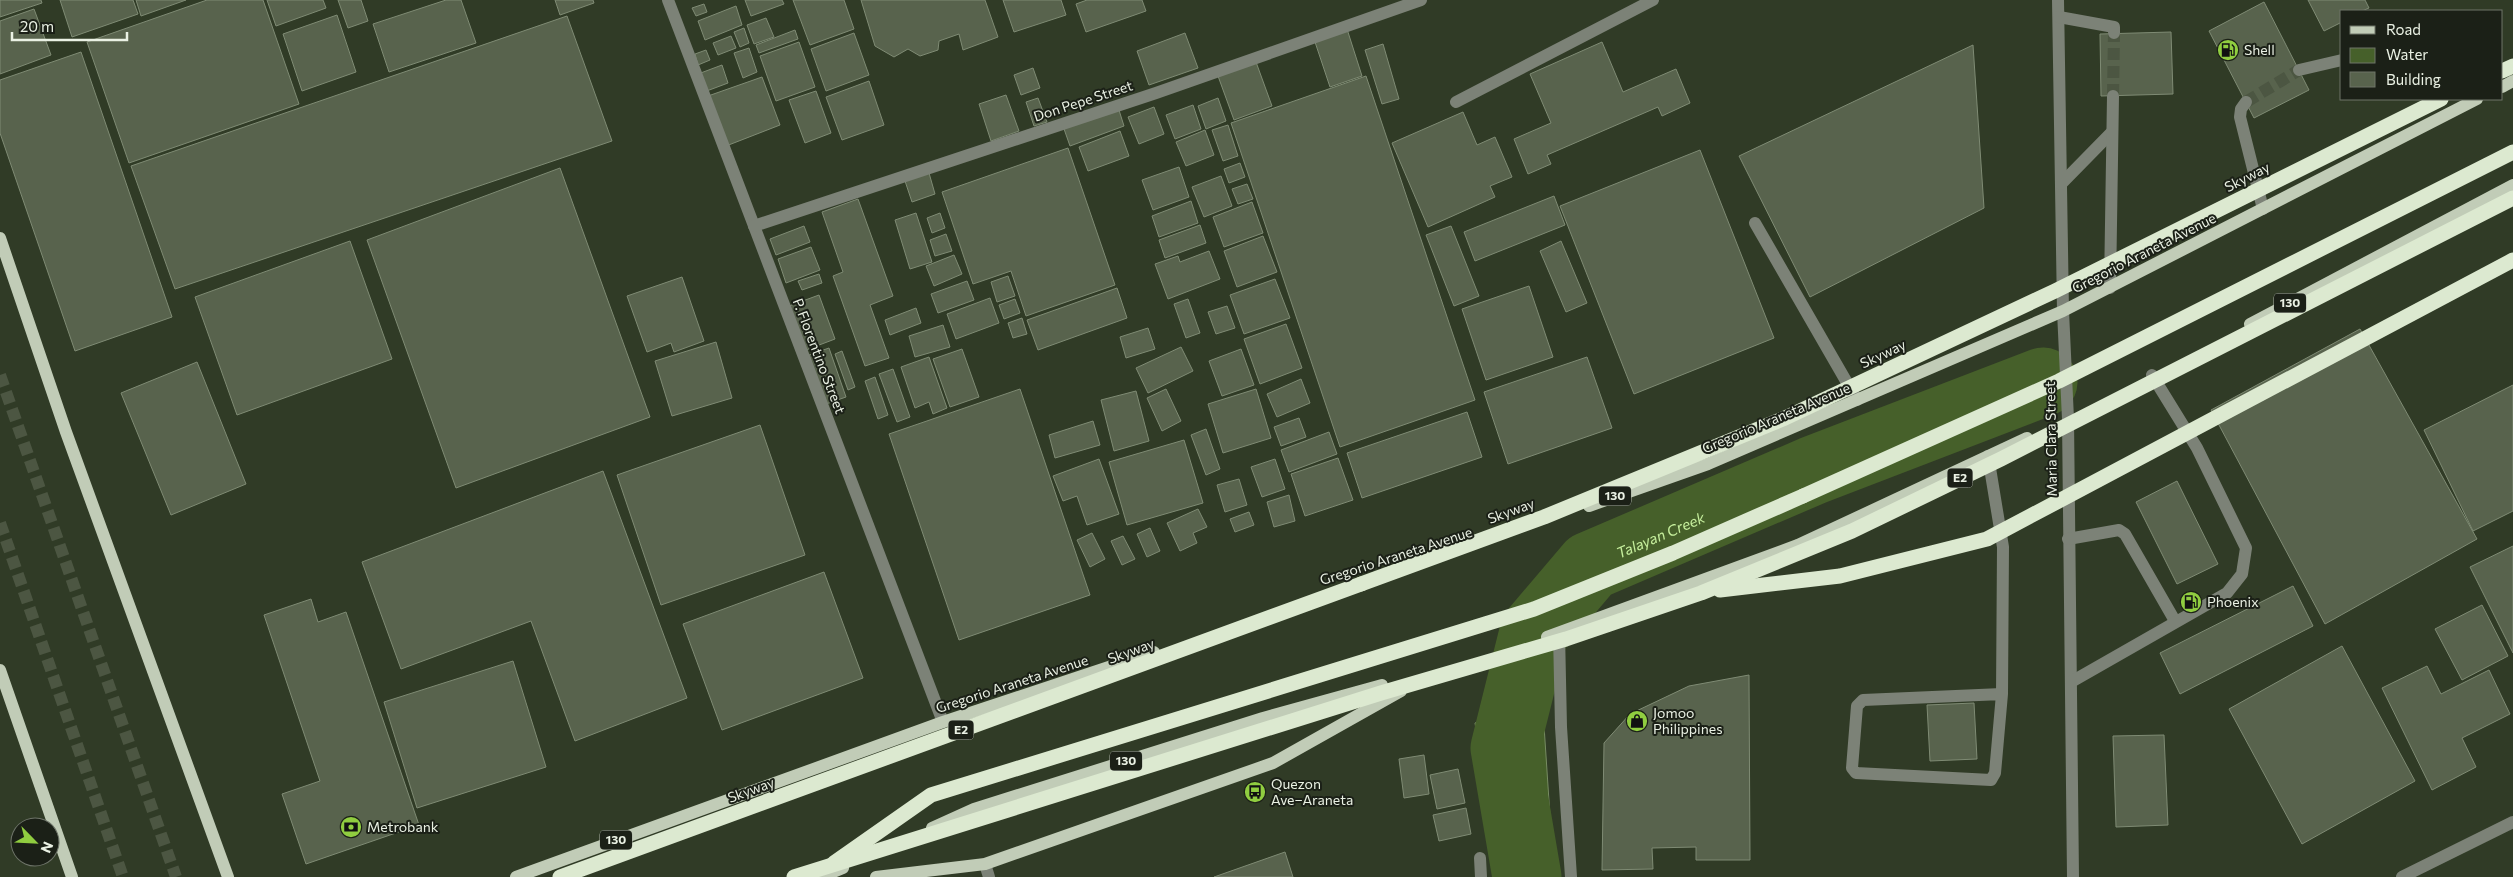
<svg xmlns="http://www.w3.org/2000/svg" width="2513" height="877" font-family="Commissioner,sans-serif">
<rect width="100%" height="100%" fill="#303b26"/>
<polygon fill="#46602a" stroke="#778c62" points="1542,695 1554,877 1494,877 1493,836 1475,723"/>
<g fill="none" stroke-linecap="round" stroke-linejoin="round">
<path stroke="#46602a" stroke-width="69" id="s1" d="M1527,877l-22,-129 29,-116 56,-66 224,-96 229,-88"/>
</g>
<g fill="#58634d" stroke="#7f8b74">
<polygon points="0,0 41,0 42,3 0,17"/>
<polygon points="60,0 133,0 138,14 72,37"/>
<polygon points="136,0 186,0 141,16"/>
<polygon points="207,0 263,0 299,104 129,163 87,42"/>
<polygon points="267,0 323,0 326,8 276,26"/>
<polygon points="338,0 361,0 368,21 348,28"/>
<polygon points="446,0 461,0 476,43 389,72 373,24"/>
<polygon points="555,0 593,0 594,3 560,15"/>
<polygon points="745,0 782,0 784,4 751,16"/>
<polygon points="793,0 844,0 854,29 810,45"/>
<polygon points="861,0 985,0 998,37 963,50 959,34 939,41 938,50 920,56 908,49 894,57 875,46"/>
<polygon points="1003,0 1061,0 1066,15 1014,32"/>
<polygon points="1087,0 1142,0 1146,11 1086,32 1076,4"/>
<polygon points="2308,0 2365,0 2369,8 2362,11 2342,11 2342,22 2324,31"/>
<polygon points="2264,2 2309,90 2254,118 2209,31"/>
<polygon points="704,4 707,12 696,16 692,8"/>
<polygon points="736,6 742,25 705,40 698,21"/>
<polygon points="34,9 51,55 0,74 0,21"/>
<polygon points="337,15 356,72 302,91 283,34"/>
<polygon points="567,16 612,141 175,289 131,166"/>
<polygon points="766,18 774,37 754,44 747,25"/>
<polygon points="744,28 749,43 740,47 734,32"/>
<polygon points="1347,29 1362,76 1330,87 1314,39"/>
<polygon points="795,30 798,39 759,53 756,45"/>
<polygon points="2171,32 2173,94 2101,96 2100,34"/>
<polygon points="854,33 869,75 826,91 811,49"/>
<polygon points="1185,33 1198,68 1149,85 1137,51"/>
<polygon points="731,36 736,48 718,55 713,43"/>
<polygon points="799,42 815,87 776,101 760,56"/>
<polygon points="1602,42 1623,92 1676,69 1690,103 1662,116 1658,107 1547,155 1551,164 1528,174 1514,139 1551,123 1530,74"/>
<polygon points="1383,44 1399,99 1382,104 1365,50"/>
<polygon points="1973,45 1984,208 1810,297 1739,156"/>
<polygon points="749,48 757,72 743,78 734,53"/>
<polygon points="706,50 710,60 698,65 695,54"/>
<polygon points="81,52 172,317 75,351 0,133 0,80"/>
<polygon points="1256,62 1272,106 1234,120 1218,76"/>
<polygon points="722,65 728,83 704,92 698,74"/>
<polygon points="1033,68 1040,88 1021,95 1014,75"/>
<polygon points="1366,76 1475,400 1340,447 1231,123"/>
<polygon points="762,77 780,125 726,146 708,96"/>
<polygon points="869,81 884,125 842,140 826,97"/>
<polygon points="816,91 831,133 805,143 789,100"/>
<polygon points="1006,95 1019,131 991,141 979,104"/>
<polygon points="1038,98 1047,122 1034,126 1026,102"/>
<polygon points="1218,98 1226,121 1206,129 1198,106"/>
<polygon points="1193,105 1201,129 1175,139 1166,115"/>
<polygon points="1118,107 1124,126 1070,146 1063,126"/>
<polygon points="1154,107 1164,134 1139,144 1128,117"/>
<polygon points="1463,112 1477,145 1495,137 1512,177 1490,186 1495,197 1428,227 1392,143"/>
<polygon points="1228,125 1238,156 1223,161 1212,130"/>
<polygon points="1205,130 1214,155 1186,166 1176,142"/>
<polygon points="1120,131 1129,156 1088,171 1079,147"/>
<polygon points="1068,148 1115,285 1026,316 1011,271 973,284 942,192"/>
<polygon points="1700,150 1774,338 1634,394 1560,206"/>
<polygon points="1240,163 1245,177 1229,183 1224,169"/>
<polygon points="1179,167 1189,197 1153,210 1142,180"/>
<polygon points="560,168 650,417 456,488 367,240"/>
<polygon points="929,173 935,194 912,202 905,181"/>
<polygon points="1221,176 1232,206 1204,217 1192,187"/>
<polygon points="1247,184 1253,199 1238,204 1232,189"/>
<polygon points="1554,196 1565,225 1475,261 1464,232"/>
<polygon points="858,199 893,296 870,305 889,358 865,366 833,276 843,272 822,212"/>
<polygon points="1191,201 1198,223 1159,237 1152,216"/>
<polygon points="1252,202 1263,233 1224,247 1213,217"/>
<polygon points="916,213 932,262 910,269 895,220"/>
<polygon points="940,213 945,228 932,233 927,218"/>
<polygon points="1200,225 1206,243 1165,258 1159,240"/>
<polygon points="804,226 810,242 776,255 770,239"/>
<polygon points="1451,226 1479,296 1454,306 1426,235"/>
<polygon points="946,234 952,251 935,256 930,240"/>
<polygon points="1263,236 1277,272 1237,287 1224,251"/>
<polygon points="350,241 392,359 237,415 195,297"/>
<polygon points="1561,241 1587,303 1566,312 1540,251"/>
<polygon points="811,247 820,270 786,283 778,259"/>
<polygon points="1209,251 1220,279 1168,299 1155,264 1178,256 1180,262"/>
<polygon points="954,255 962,274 934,286 926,266"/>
<polygon points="819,274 822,283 802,290 798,281"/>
<polygon points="1008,276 1015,296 997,302 991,282"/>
<polygon points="682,277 704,341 674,352 671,343 647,352 627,296"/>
<polygon points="1275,279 1290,318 1244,334 1230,295"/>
<polygon points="967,281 974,300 938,313 931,294"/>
<polygon points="1529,286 1553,357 1486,380 1462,309"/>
<polygon points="1117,288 1127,318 1038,350 1027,320"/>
<polygon points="819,295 835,339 806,350 789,306"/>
<polygon points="990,298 999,323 956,339 947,314"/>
<polygon points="1015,299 1020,313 1004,319 999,305"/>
<polygon points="1188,299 1200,333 1186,338 1174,304"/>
<polygon points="1227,306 1235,328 1216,334 1208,312"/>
<polygon points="916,308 921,323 890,335 885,320"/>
<polygon points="1022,318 1027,334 1013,338 1008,323"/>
<polygon points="1286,324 1302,368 1260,384 1244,339"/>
<polygon points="943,325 950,347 915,357 909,336"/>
<polygon points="1148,328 1155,349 1126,358 1120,337"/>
<polygon points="2360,329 2477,539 2325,624 2211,410"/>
<polygon points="716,342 732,398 672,416 655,361"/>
<polygon points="1181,347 1193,371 1148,393 1136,368"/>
<polygon points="829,348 846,397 826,404 809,355"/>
<polygon points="962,349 979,397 950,407 933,359"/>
<polygon points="1241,349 1254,385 1222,396 1209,361"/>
<polygon points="842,351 855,387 848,390 835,354"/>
<polygon points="929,357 947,408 933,414 929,402 915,408 901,367"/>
<polygon points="1587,357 1612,428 1508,464 1484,392"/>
<polygon points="197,362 246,484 171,515 121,393"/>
<polygon points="893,369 910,417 897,422 879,374"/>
<polygon points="875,377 888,415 878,419 865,381"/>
<polygon points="1301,379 1310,403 1277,417 1267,394"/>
<polygon points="2513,385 2513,511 2473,531 2424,430"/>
<polygon points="1020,389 1090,595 959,640 889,434"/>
<polygon points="1166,389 1181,421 1162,431 1147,398"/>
<polygon points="1256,389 1271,438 1223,453 1208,404"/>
<polygon points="1136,391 1149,441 1114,451 1101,400"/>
<polygon points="1467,412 1482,457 1362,498 1347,453"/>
<polygon points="1299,418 1306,437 1281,446 1274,427"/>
<polygon points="1093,421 1100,445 1055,458 1049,435"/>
<polygon points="760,425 805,555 661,605 617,475"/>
<polygon points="1206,429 1220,469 1206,475 1191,435"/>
<polygon points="1329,432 1337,454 1289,472 1281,450"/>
<polygon points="1184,440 1203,503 1127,525 1109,462"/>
<polygon points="1338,458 1353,500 1305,516 1291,474"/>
<polygon points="1099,459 1119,514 1087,525 1077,496 1063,501 1053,476"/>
<polygon points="1275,459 1285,489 1262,497 1251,467"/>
<polygon points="603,471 687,698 575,741 531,621 401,669 362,562"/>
<polygon points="1239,479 1247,505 1225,512 1217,485"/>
<polygon points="2177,481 2218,564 2177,584 2136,502"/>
<polygon points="1289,495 1295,521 1274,527 1267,502"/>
<polygon points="1198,509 1207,527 1193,533 1197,543 1180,551 1167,523"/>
<polygon points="1249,512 1254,525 1235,532 1230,519"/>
<polygon points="1150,528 1160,551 1147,557 1137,534"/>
<polygon points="1092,533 1105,559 1090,567 1077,540"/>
<polygon points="1123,536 1135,559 1122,565 1111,541"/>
<polygon points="2513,546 2513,653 2470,567"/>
<polygon points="824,572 863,678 722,730 683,624"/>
<polygon points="2293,586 2313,626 2180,694 2160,653"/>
<polygon points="311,599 318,622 346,612 419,825 306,864 282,794 320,781 264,615"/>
<polygon points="2482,605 2508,656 2462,680 2435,629"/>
<polygon points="2342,646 2415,781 2302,844 2229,709"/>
<polygon points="513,661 546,767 417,808 384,702"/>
<polygon points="2427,666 2441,694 2489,670 2510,714 2462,738 2476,767 2432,790 2382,688"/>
<polygon points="1749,675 1750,860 1696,860 1696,847 1652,848 1653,869 1602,870 1604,743 1630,714 1689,686"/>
<polygon points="1974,703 1977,759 1930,761 1927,705"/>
<polygon points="2164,735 2168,825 2116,827 2113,736"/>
<polygon points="1424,755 1429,794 1404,798 1399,759"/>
<polygon points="1458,769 1465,803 1437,809 1430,775"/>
<polygon points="1466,808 1471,834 1439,841 1433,815"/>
<polygon points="1285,852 1293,877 1214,877"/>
</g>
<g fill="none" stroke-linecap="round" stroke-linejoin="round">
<g stroke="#4c5642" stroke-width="12" stroke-dasharray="12 6" stroke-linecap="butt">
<polyline points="2113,96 2114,33"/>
<polyline points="2246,102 2299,70"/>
</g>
<g stroke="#4c5642" stroke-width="12" stroke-dasharray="12 6" stroke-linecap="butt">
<polyline points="0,375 176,877"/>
<polyline points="0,523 123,877"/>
</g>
<g stroke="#7c8277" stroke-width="12">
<polyline points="668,0 943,722"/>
<polyline points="2058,0 2063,311 2068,419 2073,877"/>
<polyline points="2059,17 2114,27 2114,33"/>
<polyline points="2299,70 2342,60"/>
<polyline points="1456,102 1653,0"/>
<polyline points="2246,102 2241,109 2240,117 2263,209"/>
<polyline points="2061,184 2112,132"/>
<polyline points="1755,223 1857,400"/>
<polyline points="754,226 1156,93 1421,0"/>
<polyline points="2110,288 2113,96"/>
<polyline points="1988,456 2003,547 2002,694 1995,773 1991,780 1856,773 1852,768 1857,706 1863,700 2002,694"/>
<polyline points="2068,539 2119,530 2125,534 2175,621"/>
<polyline points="1559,633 1561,727 1571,877"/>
<polyline points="2071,682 2227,593 2242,574 2246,548 2197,448 2152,375"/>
<polyline points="1480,858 1481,877"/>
<polyline points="985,864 989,877"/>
<polyline points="2402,877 2513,822"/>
</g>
<g stroke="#c1ccb7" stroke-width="12">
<polyline points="2502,87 2513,81"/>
<polyline points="0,238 66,432 228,877"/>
<polyline points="2250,324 2513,185"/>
<polyline points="1589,506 1708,464 2063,311 2477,99"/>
<polyline points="1547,637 1798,545 2027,438"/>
<polyline points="0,670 72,877"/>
<polyline points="932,828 974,809 1263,718 1382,685"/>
<polyline points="516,877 943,722 1154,652"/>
<polyline points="821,877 843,868"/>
<polyline points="876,877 985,864 1273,763 1401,691"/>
</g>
<g stroke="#dce9d0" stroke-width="15">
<polyline points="2502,71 2513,66"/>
<polyline points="834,863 931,795 1534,609 1673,553 1803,496"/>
<polyline points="560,877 1361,584"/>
</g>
<g stroke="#dce9d0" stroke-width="15">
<polyline points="1803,496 2059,381 2513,152"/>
<polyline points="1361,584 1544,517 1785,418 2055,291 2441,99"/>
<polyline points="1720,590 1840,576 1987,539 2513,260"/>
<polyline points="794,877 1381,693 1566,639 1701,593 1852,531 2001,459 2513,198"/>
</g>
</g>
<defs>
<g id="fuel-disc" transform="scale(1.125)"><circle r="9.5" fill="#90cd40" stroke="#1b2017"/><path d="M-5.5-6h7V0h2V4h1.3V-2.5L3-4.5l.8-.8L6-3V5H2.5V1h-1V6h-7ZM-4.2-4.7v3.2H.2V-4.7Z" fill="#111"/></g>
<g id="shop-disc" transform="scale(1.125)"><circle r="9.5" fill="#90cd40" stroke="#1b2017"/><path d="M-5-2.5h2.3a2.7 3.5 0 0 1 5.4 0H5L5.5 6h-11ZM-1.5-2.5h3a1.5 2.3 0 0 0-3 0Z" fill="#111"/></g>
<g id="bus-disc" transform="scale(1.125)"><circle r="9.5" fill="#90cd40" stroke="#1b2017"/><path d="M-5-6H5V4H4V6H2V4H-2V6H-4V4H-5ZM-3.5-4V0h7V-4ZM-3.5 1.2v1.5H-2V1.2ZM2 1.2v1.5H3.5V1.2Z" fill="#111"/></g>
<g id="bank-disc" transform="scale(1.125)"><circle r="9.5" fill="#90cd40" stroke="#1b2017"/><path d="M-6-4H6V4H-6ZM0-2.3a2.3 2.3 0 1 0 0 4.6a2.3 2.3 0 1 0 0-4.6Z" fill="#111"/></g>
</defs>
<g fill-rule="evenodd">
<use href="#fuel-disc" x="2228" y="50"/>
<use href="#fuel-disc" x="2191" y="602"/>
<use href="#shop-disc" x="1637" y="721"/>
<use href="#bus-disc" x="1255" y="792"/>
<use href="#bank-disc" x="351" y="827"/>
</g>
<g text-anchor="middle" stroke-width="4" stroke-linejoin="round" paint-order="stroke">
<g fill="#1b2017" stroke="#acb2a6" stroke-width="1">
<rect x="2274" y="293.5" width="32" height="19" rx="4"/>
<rect x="1947.5" y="468.5" width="25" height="19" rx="4"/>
<rect x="1599" y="486.5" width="32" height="19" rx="4"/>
<rect x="948.5" y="720.5" width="25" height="19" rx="4"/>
<rect x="1110" y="751.5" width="32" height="19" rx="4"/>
<rect x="600" y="830.5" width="32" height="19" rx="4"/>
</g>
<g font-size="12" font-weight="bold" fill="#eaf1e4">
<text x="2290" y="307">130</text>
<text x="1960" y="482">E2</text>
<text x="1615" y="500">130</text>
<text x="961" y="734">E2</text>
<text x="1126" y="765">130</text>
<text x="616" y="844">130</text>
</g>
<g font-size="14" fill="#eaf1e4" stroke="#1b2017" text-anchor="start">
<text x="2244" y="55">Shell</text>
<text x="2207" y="607">Phoenix</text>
<text x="1653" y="718">Jomoo<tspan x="1653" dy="16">Philippines</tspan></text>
<text x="1271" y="789">Quezon<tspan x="1271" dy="16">Ave–Araneta</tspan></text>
<text x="367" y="832">Metrobank</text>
</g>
<g font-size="14" fill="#eaf1e4" stroke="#1b2017">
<text transform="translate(1083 101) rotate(-18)" y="5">Don Pepe Street</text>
<text transform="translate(2247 177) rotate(-27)" y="5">Skyway</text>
<text transform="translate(2144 253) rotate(-27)" y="5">Gregorio Araneta Avenue</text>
<text transform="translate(1883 354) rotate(-25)" y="5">Skyway</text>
<text transform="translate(819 356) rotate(69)" y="5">P. Florentino Street</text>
<text transform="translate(1776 418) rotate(-23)" y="5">Gregorio Araneta Avenue</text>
<text transform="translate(2051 439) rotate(-91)" y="5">Maria Clara Street</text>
<text transform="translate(1511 511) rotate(-20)" y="5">Skyway</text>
<text transform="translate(1396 556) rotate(-18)" y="5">Gregorio Araneta Avenue</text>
<text transform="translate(1131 651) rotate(-20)" y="5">Skyway</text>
<text transform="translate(1012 684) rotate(-18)" y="5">Gregorio Araneta Avenue</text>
<text transform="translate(751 790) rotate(-20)" y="5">Skyway</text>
</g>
<g font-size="15" font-style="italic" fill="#c6ef9d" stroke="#1b2017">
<text dy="5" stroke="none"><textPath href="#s1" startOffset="414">Talayan Creek</textPath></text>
</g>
</g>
<rect x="2340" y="10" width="162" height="90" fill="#1b2017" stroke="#6e7469"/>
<rect x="2350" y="26" width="25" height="8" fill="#c1ccb7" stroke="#6e7469"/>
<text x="2386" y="35" font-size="15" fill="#eaf1e4">Road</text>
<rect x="2350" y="48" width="25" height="15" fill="#46602a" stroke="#6e7469"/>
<text x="2386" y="60" font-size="15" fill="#eaf1e4">Water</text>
<rect x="2350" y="72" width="25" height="15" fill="#58634d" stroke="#6e7469"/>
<text x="2386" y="85" font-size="15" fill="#eaf1e4">Building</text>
<g transform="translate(35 842) rotate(114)"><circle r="24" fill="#1b2017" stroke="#6e7469"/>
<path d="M0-4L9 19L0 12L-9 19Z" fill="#90cd40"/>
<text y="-8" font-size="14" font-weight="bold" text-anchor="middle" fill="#eaf1e4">N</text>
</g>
<path d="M12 32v8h115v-8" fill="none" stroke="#eaf1e4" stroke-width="2.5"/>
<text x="20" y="32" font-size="15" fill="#eaf1e4" stroke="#1b2017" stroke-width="4" paint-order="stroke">20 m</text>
</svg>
